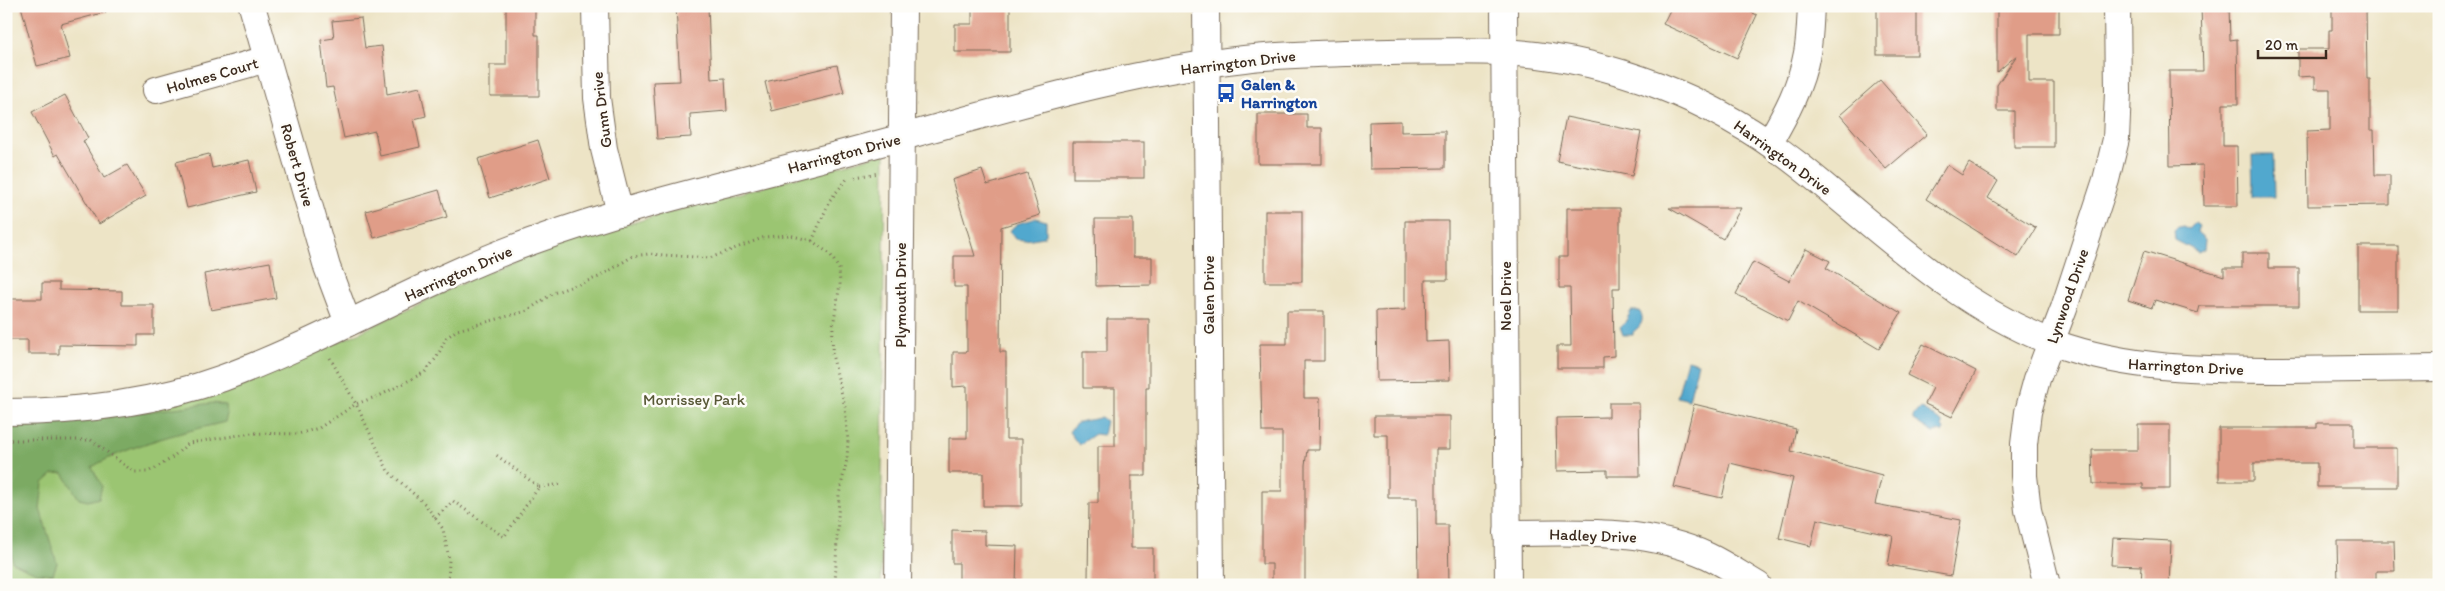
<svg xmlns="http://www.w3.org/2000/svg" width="2445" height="591" font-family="Itim,sans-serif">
<rect width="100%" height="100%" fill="#fdfcf7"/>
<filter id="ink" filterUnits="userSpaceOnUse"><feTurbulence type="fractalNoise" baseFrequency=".02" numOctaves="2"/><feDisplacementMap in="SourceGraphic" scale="10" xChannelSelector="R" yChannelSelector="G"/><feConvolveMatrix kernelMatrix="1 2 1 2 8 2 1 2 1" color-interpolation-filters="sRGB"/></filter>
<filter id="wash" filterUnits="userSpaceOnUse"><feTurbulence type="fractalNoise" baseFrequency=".0096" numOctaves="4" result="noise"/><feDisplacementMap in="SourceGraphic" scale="20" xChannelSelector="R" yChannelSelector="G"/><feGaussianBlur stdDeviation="1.12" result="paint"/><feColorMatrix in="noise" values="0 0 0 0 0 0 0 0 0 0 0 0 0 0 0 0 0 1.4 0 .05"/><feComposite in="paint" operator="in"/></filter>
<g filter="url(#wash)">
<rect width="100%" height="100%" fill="#ede4c6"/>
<polygon fill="#9bc572" stroke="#6b7848" points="885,153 881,585 6,585 6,425 93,418 279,366 350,337 484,273 563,242"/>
<path fill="#7caa64" stroke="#5c6a41" d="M213,403l13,2 1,9 -2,8c-45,11 -93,22 -133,45l10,19 -3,12 -11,3 -9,-2 -16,-26 -10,1 -10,9 -3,26 17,54 -4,11 -17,-1 -24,-11c-2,-43 -12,-91 0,-133z"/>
<g fill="#51a8ce" stroke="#466976">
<polygon points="2252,155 2273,155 2274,197 2253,197"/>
<path d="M1036,218l10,3v13l-2,3 -19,3 -10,-1 -5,-8c7,-11 16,-8 26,-13z"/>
<polygon points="2195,223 2199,226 2197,233 2205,240 2204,249 2198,252 2175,240 2174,230 2178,227 2183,226 2189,229"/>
<path d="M1631,311h8c7,9 1,16 -6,21v3h-10l-3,-8 5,-4z"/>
<polygon points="1687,360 1698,363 1689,400 1677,397"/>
<polygon points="1920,408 1942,422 1942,427 1944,429 1942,433 1940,431 1933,433 1913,420 1913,416"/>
<path d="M1101,417l5,4 -3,14 -8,-1 -16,11 -10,-13c10,-16 18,-9 32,-15z"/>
</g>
<g id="blocks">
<g fill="#e09d88">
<polygon points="21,6 105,6 106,12 61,24 70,58 37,66"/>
<polygon points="506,6 535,6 535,35 539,35 539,96 490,96 490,65 506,65"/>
<polygon points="676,6 708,6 711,79 725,78 727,111 690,114 691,137 657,139 653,82 680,81"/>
<polygon points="972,6 1010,6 1010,52 955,52 955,24 972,24"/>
<polygon points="1672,6 1738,6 1757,15 1737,58 1663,24"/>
<rect x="1877" y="6" width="40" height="49"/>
<polygon points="1997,6 2059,6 2059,34 2029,34 2029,82 2054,82 2054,147 2014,147 2014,111 1997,111 1997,85 2017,55 1997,72"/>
<polygon points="2201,6 2229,6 2230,40 2237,39 2238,104 2223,104 2223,146 2237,146 2238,206 2204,206 2203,165 2170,166 2169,71 2203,71"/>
<polygon points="2332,6 2366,6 2367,79 2370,79 2370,130 2374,130 2375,175 2390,175 2390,205 2308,206 2307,131 2330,130 2330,89 2315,89 2315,76 2298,77 2298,49 2329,49 2329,30 2332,30"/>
<polygon points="361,18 365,48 382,46 387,94 420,87 426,116 414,119 420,147 380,156 375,131 344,138 333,87 326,88 321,40 334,38 332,21"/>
<polygon points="837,65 844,93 772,111 765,82"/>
<polygon points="1880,80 1927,134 1886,169 1840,115"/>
<polygon points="65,95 88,138 83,141 104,178 127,165 146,196 99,224 58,154 55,156 32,112"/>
<polygon points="1258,114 1307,114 1307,128 1322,128 1322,164 1258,164"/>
<polygon points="1566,117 1641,132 1632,176 1557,161"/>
<polygon points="1401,121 1401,132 1445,131 1445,168 1370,169 1369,122"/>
<polygon points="538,140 550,178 490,198 478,159"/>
<rect x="1073" y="142" width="71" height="36"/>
<polygon points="209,154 212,168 249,160 256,192 187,208 176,162"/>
<polygon points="1969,163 1998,181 1988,198 2036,228 2018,257 1926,199 1947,165 1962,175"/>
<polygon points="982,170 987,185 1027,173 1040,215 1001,227 1000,352 1006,352 1006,439 1022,439 1022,506 983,506 983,473 949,473 949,438 967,438 967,386 953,387 953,352 967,352 967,287 954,287 954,256 975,256 952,180"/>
<polygon points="439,190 447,217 374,238 366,211"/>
<polygon points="1567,208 1620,208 1620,288 1613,288 1614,356 1603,357 1603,368 1557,368 1557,346 1571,346 1570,288 1559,288 1559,257 1567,257"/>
<polygon points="1669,208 1741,208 1723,239"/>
<rect x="1265" y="211" width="37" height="71"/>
<polygon points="1095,219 1133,219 1133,257 1152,257 1152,285 1096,286"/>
<polygon points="1405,221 1448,221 1448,280 1425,280 1426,342 1449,341 1450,380 1377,381 1376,311 1405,310"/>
<rect x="2358" y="246" width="40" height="64"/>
<polygon points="1806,249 1830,261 1826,268 1901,313 1879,349 1798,301 1788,321 1736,294 1753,262 1789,281"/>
<polygon points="2144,251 2224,276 2224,268 2242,268 2242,253 2269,253 2269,268 2299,268 2299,306 2200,306 2198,313 2155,300 2152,308 2128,300"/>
<polygon points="270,262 276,298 211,310 204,274"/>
<polygon points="42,283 59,283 59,290 122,291 122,305 154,305 154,335 138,335 138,346 59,345 59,354 28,354 28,340 6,340 6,299 42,299"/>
<polygon points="1287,311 1324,311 1324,361 1304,361 1304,398 1320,398 1319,450 1307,450 1305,465 1305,585 1272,585 1272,564 1262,564 1262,491 1282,491 1282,432 1262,432 1260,344 1287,344"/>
<polygon points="1107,319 1149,319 1149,388 1146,388 1146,476 1131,476 1131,548 1153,548 1153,579 1088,579 1089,503 1098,503 1098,446 1115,446 1115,388 1083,388 1083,352 1107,352"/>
<polygon points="1923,344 1976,371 1952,417 1925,404 1933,388 1907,375"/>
<polygon points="1609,403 1639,403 1640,476 1607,476 1607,470 1557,471 1556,418 1609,417"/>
<polygon points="1694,404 1796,429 1791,451 1882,475 1875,504 1961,520 1951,576 1888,565 1893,536 1817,519 1811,546 1779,538 1793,478 1730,463 1722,498 1674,487"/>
<polygon points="1374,416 1450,416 1450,449 1436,449 1436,525 1448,525 1449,585 1418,585 1417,498 1388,498 1388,435 1374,435"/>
<polygon points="2317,423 2354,423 2354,448 2397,448 2397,487 2317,487 2317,463 2254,463 2254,481 2219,481 2219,428 2317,428"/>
<polygon points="2138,425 2170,425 2170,489 2143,489 2143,484 2093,484 2092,450 2138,450"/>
<polygon points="952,530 985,531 985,545 1017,546 1016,585 959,585 959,563 952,563"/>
<polygon points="2113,538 2171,541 2169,585 2141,585 2142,566 2111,565"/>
<polygon points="2337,541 2394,541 2395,571 2376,571 2376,585 2338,585"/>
</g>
</g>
</g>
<g filter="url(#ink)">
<use href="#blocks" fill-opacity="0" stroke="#796b59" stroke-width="1"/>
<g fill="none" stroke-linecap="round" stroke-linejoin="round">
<g stroke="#796b59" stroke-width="28">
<g id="street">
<polyline points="252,6 327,267 348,323"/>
<polyline points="595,6 597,98 604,149 620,213"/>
<polyline points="1206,6 1211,585"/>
<polyline points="1504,6 1508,585"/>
<polyline points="156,90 267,59"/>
<path d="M1769,143c17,-29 32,-57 38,-90 3,-15 3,-31 4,-47"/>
<path d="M6,412c72,0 148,-9 217,-34 105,-39 202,-98 307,-136 109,-40 224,-64 336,-95 125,-33 249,-74 378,-88 34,-4 69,-5 103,-6 52,-1 104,-3 156,-1 108,6 212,47 297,114 79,63 157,141 254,177 75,27 151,27 229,27 52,-1 104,-1 156,-2"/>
<path d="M1507,533c68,0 137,-6 201,23 17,8 33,19 50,29"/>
<polyline points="898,585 903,6"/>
<polyline points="2047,585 2028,510 2024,476 2024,444 2028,412 2037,379 2064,308 2106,180 2116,139 2118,92 2117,6"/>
</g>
</g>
<g stroke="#796b59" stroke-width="3" stroke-dasharray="1 4" stroke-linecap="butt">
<polyline points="855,177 879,173"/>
<polyline points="812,241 830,200 847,179"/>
<polyline points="330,358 356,404 388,471 425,504 443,529 449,559 448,585"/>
<polyline points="6,440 91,440 134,472 148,472 169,460 189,443 252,433 298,434 319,428 356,404 381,395 425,372 437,357 446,338 457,330 527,311 553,293 599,277 633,256 649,254 710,258 765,237 789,235 812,241 830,254 839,269 840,284 833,326 832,354 845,407 848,441 847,459 839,495 835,585"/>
<polyline points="539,487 563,484"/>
<polyline points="435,518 453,501 504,537 539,487 495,454"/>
</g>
<use href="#street" stroke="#fff" stroke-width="26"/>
</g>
</g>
<defs>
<g id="bus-bare" transform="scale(1.5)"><path d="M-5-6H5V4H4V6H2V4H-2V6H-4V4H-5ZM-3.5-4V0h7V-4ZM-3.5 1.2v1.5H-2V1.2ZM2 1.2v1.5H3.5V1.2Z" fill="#1a4fb4" stroke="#fdfcf7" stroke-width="2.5" paint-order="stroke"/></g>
</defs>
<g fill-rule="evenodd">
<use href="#bus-bare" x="1226" y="93"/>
</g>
<g text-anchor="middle" stroke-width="5" stroke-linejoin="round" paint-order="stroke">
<g font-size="16" fill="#3b2a1e" stroke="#fdfcf7">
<text transform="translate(1238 62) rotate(-7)" y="6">Harrington Drive</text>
<text transform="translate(212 75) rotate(-16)" y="6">Holmes Court</text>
<text transform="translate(601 110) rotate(-97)" y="6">Gunn Drive</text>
<text transform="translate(844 153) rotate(-15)" y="6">Harrington Drive</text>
<text transform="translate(1783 157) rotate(36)" y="6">Harrington Drive</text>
<text transform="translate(298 165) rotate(74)" y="6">Robert Drive</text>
<text transform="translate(458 273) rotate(-24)" y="6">Harrington Drive</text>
<text transform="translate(900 295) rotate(-90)" y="6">Plymouth Drive</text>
<text transform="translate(1208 295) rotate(-90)" y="6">Galen Drive</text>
<text transform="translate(1505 296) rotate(-90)" y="6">Noel Drive</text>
<text transform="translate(2067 296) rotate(-71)" y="6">Lynwood Drive</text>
<text transform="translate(2186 366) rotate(3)" y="6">Harrington Drive</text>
<text transform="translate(1593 535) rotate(2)" y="6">Hadley Drive</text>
</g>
<g font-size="16" font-weight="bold" fill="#164399" stroke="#fdfcf7" text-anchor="start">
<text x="1241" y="90">Galen &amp;<tspan x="1241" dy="18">Harrington</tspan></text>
</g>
<g font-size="16" fill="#585837" stroke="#fdfcf7">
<text x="694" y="405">Morrissey Park</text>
</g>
</g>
<rect width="2445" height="591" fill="none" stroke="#fdfcf7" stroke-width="25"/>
<path d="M2258 50v8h68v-8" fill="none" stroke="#3b2a1e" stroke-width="2.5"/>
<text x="2265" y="50" font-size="15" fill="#3b2a1e" stroke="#fdfcf7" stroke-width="4" paint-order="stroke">20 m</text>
</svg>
